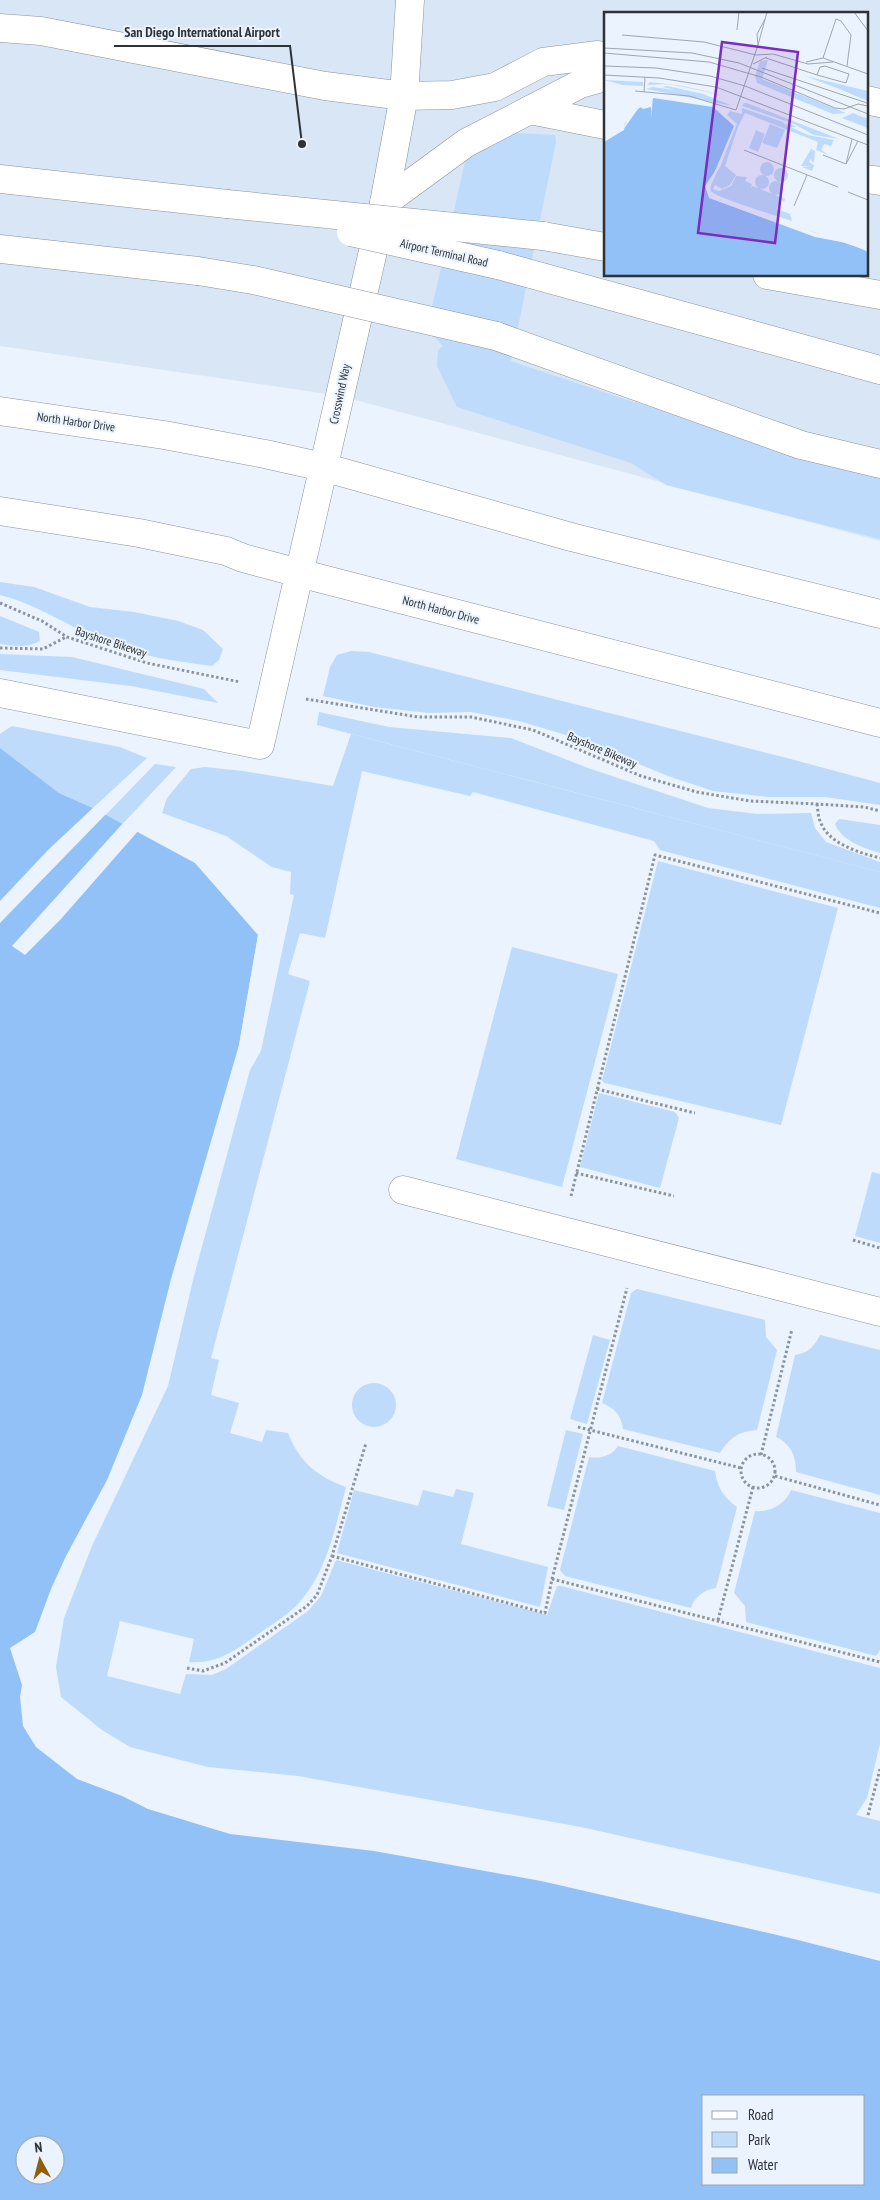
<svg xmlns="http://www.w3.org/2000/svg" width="880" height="2200" font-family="'PT Sans Narrow',sans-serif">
<rect width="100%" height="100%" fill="#eaf3fe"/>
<path fill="#d8e6f6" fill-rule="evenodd" d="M0,0h880v541l-539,-145 -341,-50zM605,14h261v261h-261z"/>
<g fill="#bedbfb">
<polygon points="515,133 555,135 556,142 511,361 621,398 880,476 880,539 666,485 631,463 457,407 437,366 438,350 443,346 427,329 465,162 482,143"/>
<path d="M0,582l34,5 56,20 44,5 44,9 25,9 20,19 -4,11 -7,6c-35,-5 -71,-9 -104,-23 -37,-15 -69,-38 -108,-48z"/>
<path d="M0,616l39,16 1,9c-12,7 -26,5 -40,3z"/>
<polygon points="351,651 369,652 783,757 880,783 880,805 825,797 768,797 713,791 668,776 576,738 519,721 471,712 429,713 374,707 323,696 330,667 337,655"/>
<polygon points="0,654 72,657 204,689 218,703 131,686 0,670"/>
<polygon points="319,712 389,727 511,738 588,768 708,808 757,814 811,813 815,828 826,842 880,862 880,872 317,725"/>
<polygon points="12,726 120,747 147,758 93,808 59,793 0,748 0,734"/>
<path d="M351,734l529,138v36l-220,-58 -6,-9 -181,-49 -3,4 -108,-25 -37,167 -25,-5 -12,41 22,7 -99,377 8,2 -8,35 28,8 -9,30 32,9 4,-12 22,3c11,29 30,44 58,54 -11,41 -19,86 -49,118 -12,12 -29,22 -43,32 -20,15 -39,27 -65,25l5,-23 -74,-18 -13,55 73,18 6,-20 26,1 14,-6 82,-58 13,-15 15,-36 211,55 10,-29h4l319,82v76l-13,54 -11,17 24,6v73l-299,-67 -283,-51 -90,-9 -78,-20 -28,-17 -41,-33 -5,-30 8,-49 28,-72 76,-160 26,-110 56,-206 11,-19 33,-156 -4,-1 1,-22 -19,-5 -46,-31 -64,-23 5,-15 24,-29 14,-2 38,4 90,15z"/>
<polygon points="155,764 176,767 83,866 30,893"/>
<path d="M839,819l41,6v28c-17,-5 -38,-12 -45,-29z"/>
<polygon points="658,861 838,908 781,1125 605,1083 602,1081"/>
<polygon points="512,947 618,974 562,1187 456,1159"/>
<polygon points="599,1093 675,1112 679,1118 660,1188 580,1167"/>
<polygon points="872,1172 880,1174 880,1243 855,1236"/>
<path d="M637,1289l128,31 1,17 11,13 -20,80c-18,1 -28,8 -37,23l-97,-24c-2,-14 -8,-21 -21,-26l29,-110z"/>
<polygon points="593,1335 610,1340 587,1424 570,1419"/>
<path d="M820,1335l60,15v145l-84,-23c0,-16 -5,-28 -20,-35l19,-82c13,-2 19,-8 25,-20z"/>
<circle cx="374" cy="1405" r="22"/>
<polygon points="566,1430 583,1434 564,1510 547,1506"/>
<path d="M618,1446l97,25c2,16 9,27 22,36l-21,81c-11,1 -22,9 -25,20l-126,-32 -5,-6 29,-113c11,2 23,-1 29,-11z"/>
<polygon points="456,1489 474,1493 461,1544 548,1567 540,1607 337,1553 354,1490 418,1506 423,1490 453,1497"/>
<path d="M791,1490l89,23v137l-4,6 -130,-34 -1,-16 -11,-13 21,-82c14,2 31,-7 36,-21z"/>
</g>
<path fill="#91c1f7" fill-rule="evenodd" d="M0,748l59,45 34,15 102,55 63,72 -26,151 -85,328 -87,180 -21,103 21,30 50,41 95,33 675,134v265h-880zM704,2096h160v88h-160zM25,2145h30v30h-30z"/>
<g fill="#eaf3fe">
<polygon points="95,806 107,813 0,923 0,901 48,850"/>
<polygon points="124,822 139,830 61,919 25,955 12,946"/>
<polygon points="260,933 235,1087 149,1415 62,1595 42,1696 62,1725 111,1766 206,1798 550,1857 880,1933 880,1961 790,1938 541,1881 374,1851 230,1834 148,1809 122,1796 77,1779 36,1747 23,1726 20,1697 22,1685 10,1648 35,1632 51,1589 66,1556 107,1480 142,1395 171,1279 239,1045 258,935"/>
</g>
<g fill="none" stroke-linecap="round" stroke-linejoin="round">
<g stroke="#8b939d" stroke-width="29">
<g id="minor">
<polyline points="0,28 41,31 325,86 404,96 452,95 495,87 543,62 598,55 605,57"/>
<polyline points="866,100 880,103"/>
<polyline points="530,110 605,125"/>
<polyline points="866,179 880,181"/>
<polyline points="384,203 466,143 580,84 605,77"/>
<polyline points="0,693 260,745 384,203 404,96 410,0"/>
<polyline points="403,1190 880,1312"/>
</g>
</g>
<g stroke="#8b939d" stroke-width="29">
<g id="major">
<polyline points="0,179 227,204"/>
<polyline points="543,236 605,247"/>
<polyline points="0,249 198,271"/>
<polyline points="498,265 880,370"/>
<polyline points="767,275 880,295"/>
<polyline points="496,336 801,445 880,464"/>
<polyline points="0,411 164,435 265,454 323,467 571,537 880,614"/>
<polyline points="0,511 139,533 226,551 243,558 299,573 880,723"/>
</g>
</g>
<g stroke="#8c939a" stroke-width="3" stroke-dasharray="2.5 2.5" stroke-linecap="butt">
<polyline points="0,603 42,621 67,637 147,663 240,682"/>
<polyline points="0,648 43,649 66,637"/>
<polyline points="306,699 418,717 471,717 533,730 641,776 697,792 750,801 817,804 864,807 880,811"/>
<path d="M817,804c1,6 1,14 4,19 8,21 39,30 59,35"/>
<polyline points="597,1089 695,1113"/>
<polyline points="576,1173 674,1196"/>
<polyline points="571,1196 655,855 880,913"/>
<polyline points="853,1240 880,1248"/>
<polyline points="578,1427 741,1468"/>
<circle cx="758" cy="1471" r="17"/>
<polyline points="761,1455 792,1329"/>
<polyline points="775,1476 880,1505"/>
<polyline points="332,1556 545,1613 552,1579 627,1288"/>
<polyline points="552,1579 880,1662"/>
<polyline points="718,1620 753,1487"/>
<polyline points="187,1668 203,1671 225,1663 307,1606 317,1595 332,1556 366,1443"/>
<polyline points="868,1815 880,1769"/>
</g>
<use href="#minor" stroke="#fff" stroke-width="28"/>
<use href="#major" stroke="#fff" stroke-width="28"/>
<g stroke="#8b939d" stroke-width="29" stroke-linecap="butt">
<g id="major-bridge">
<polyline points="227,204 543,236"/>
<polyline points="351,232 498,265"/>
<polyline points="198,271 253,280 496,336"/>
</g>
</g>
<use href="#major-bridge" stroke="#fff" stroke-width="28"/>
</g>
<g text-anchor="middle" stroke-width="4" stroke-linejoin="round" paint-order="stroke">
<g font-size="12" fill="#2e3236" stroke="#eaf3fe">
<text transform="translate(444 253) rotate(13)" y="4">Airport Terminal Road</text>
<text transform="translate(340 394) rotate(-78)" y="4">Crosswind Way</text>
<text transform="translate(76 422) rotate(8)" y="4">North Harbor Drive</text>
<text transform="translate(441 610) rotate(15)" y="4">North Harbor Drive</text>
<text transform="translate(111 642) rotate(18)" y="4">Bayshore Bikeway</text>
<text transform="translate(602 750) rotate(23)" y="4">Bayshore Bikeway</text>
</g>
</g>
<g transform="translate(604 12)">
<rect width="264" height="264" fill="#eaf3fe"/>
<path d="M164,48l-6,19 84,34 -13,1 -76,-31 -2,-7 5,-15zM201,64l63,15v10l-31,-13zM0,68l39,2v4l-20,-1zM46,70l27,3 34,7 23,9 -21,-8 -45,-9 -21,1zM63,74l36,8 30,12 -87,-17 6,-2 23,3 -12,-3zM140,91h3l92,36 -25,-4 -20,-11 -52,-18zM138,96l41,14 4,4 -1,-3 7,2 3,2h-6l18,8 26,5 -3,6 -7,-2 -3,6 8,5 -13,-5 2,-8 -73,-29 -7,14 -13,39 11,9 -6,10 -8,4 -7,-4 -2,4 6,2 12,-5 5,-10 11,1 -2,4 7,3 -1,4 2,-2 32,13 -1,3 -3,-3 -4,10 13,5 2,7 -71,-23 -12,-8 28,-66 -10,-9 3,-4 12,3zM249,101l15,6v9l-26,-10zM166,112l15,6 -8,18 -15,-5zM152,118l9,4 -7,18 -9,-4zM207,137l4,2 -1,12 -4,-4 -1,3 5,3 -2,6 -10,-4 9,-1h-10zM156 157a7 7 0 1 1 14 0a7 7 0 1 1-14 0ZM170 163a7 7 0 1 1 14 0a7 7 0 1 1-14 0ZM151 170a7 7 0 1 1 14 0a7 7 0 1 1-14 0ZM165 176a7 7 0 1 1 14 0a7 7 0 1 1-14 0Z" fill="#bedbfb"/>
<path d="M49,86l60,9 21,19 -27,64 5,7 156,54v24h-264v-133l20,-12 1,-7 14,-15 11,-3z" fill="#91c1f7"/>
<path d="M49,85l-2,21v-11l-8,2 -3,-3 -17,24 5,-14 10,-10 11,-2zM132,113l-15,40 -11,19 1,9 105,40 23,4 29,11v4l-16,-8 -37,-7 -106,-39 -4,-12 14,-21z" fill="#eaf3fe"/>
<path fill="none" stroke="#9fa6ae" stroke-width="1" d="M250,0l14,19M161,7l-8,15 1,11 9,-33M133,18l2,-18M18,23l82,7 52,13 17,-1 35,10 25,-2M0,36l88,5 47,10 129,51M0,41l105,9 52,15 74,31 9,1 14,-5 10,2M162,46l51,17 29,8 3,-9 -24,-8 -5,1 -3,8M219,46l13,-39 5,2 10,14 -4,31M202,50l17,-4 45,16M149,52l14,-7M0,54l52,2 54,8 35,10 123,49M158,56l105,35M0,63l55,3 57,9 152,58M31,79l54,5 47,14 22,-65M40,80l1,-15M140,138l94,37M219,143l23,9M242,152l6,-25M242,152l12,-23M244,180l20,8M190,194l13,-31"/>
<path fill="#7b2cbf" fill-opacity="0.15" stroke="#7b2cbf" stroke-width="2.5" d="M118,30l76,10 -23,191 -77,-10z"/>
<rect width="264" height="264" fill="none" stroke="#2e3236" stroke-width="2.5"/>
</g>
<path fill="none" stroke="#2e3236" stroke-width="2" d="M302 144L290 46H114"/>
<circle fill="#2e3236" stroke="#eaf3fe" stroke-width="2" cx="302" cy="144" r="5"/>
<g font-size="14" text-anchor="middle" font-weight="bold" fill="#2e3236" stroke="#eaf3fe" stroke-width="4" stroke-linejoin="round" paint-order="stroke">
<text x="202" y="37">San Diego International Airport</text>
</g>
<rect x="702" y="2095" width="162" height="90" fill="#eaf3fe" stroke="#9fa6ae"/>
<rect x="712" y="2111" width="25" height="8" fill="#ffffff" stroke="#9fa6ae"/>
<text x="748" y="2120" font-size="15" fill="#2e3236">Road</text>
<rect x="712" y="2132" width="25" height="15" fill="#bedbfb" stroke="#9fa6ae"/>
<text x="748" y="2145" font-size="15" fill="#2e3236">Park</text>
<rect x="712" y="2158" width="25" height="15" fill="#91c1f7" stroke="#9fa6ae"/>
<text x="748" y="2170" font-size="15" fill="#2e3236">Water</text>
<g transform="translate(40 2160) rotate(353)"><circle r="24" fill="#eaf3fe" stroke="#9fa6ae"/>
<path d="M0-4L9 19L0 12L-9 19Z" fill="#905f0e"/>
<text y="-8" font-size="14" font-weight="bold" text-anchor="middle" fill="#2e3236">N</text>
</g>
</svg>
